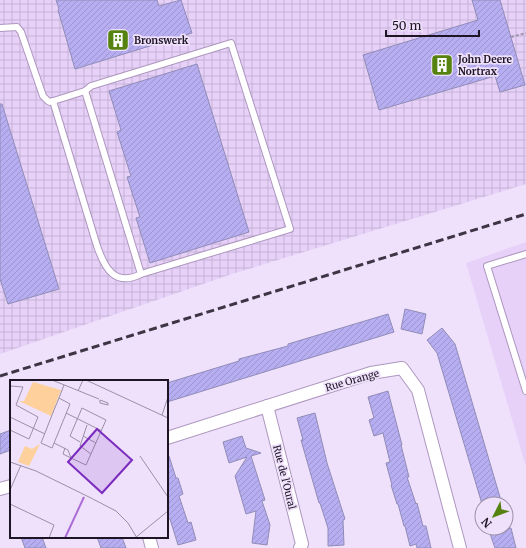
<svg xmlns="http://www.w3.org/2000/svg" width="526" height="548" font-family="Merriweather,serif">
<defs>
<pattern id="industrial-grid" width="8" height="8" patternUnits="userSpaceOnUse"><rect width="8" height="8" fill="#e7d1f9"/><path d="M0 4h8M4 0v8" fill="none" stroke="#c6b3d5"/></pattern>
<pattern id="building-hatch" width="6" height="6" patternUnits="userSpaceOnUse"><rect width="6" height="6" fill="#b7aef2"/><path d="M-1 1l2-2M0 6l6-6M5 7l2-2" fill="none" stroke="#9d95cf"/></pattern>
</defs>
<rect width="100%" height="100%" fill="#efe1fb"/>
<polygon fill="#e7d1f9" points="526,242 526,467 466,263"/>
<polygon fill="url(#industrial-grid)" points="0,0 526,0 526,184 232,274 0,354"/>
<g fill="url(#building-hatch)" stroke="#918cb7">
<polygon points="56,0 157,0 159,6 181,0 192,33 75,69 58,10 59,9"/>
<polygon points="472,0 500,0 525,85 500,92 495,76 379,110 363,55 478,20"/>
<polygon points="197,64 249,232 150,263 136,218 140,217 127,177 131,176 117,132 121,130 109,91"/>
<polygon points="0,104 2,104 59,289 8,304 0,279"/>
<polygon points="405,309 426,314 422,334 401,329"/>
<polygon points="388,314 394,332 167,402 167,383 239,361 239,359 288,346 288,344"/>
<polygon points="442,328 455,344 502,504 482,504 437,353 427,340"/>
<polygon points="388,391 402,445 401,445 409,477 407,477 416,504 417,503 423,526 426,526 431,548 417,548 416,544 410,546 405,526 404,526 398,504 397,504 391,485 392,485 386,463 390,462 383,433 374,436 369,420 374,418 368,397"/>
<polygon points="315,413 327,463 345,519 343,520 344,545 328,546 328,528 320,503 319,503 301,440 303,440 297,418"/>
<polygon points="11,430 11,450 0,454 0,434"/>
<polygon points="242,436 246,448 261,453 251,456 265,500 262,501 270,525 267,545 252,543 256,511 246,514 235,476 247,457 229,463 223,442"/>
<polygon points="167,456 169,456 176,478 178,478 183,494 179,496 188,523 191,522 196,540 178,545 170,519 169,519 167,514"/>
<polygon points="488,528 511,528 516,548 495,548"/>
<polygon points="21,537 42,537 46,548 25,548"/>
<polygon points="97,537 122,537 126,548 101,548"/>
</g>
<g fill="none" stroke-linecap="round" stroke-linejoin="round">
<g stroke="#ae97bf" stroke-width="8">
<g id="service">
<polyline points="0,28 17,27 21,32 43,96 48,101 50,102 85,91 91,86 231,43 290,229 141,274"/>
<path d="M53,101l44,145c8,23 18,41 44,28l-56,-183"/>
<polyline points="526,254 487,266 526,391"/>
</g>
</g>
<g stroke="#ae97bf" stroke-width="14">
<g id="minor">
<polyline points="267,406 302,544 300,548"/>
<polyline points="167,438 371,373 402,368 418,390 460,548"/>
<polyline points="0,489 11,486"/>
<polyline points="149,537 152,548"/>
</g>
</g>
<polyline stroke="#a094aa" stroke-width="2" stroke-dasharray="3 2" stroke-linecap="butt" points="511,37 526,33"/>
<use href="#service" stroke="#fff" stroke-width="6"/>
<use href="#minor" stroke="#fff" stroke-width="12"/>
<polyline stroke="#3d3444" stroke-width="3" stroke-dasharray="8 4" stroke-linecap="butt" points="0,376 526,214"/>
</g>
<defs>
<g id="building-square" transform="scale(1.15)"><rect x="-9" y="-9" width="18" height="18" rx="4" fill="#56830f" stroke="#efe1fb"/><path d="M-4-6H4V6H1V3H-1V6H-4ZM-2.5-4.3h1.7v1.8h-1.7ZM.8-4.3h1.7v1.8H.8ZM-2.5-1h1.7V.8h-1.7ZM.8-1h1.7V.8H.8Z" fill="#fff"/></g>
</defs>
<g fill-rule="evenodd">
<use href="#building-square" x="118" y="40"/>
<use href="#building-square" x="442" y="65"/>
</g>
<g text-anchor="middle" stroke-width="3.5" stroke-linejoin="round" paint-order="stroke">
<g font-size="10" font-weight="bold" fill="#1e1524" stroke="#efe1fb" text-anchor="start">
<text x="134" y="44">Bronswerk</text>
<text x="458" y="63">John Deere<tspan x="458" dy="12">Nortrax</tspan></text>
</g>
<g font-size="10" fill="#1e1524" stroke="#efe1fb">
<text transform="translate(352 380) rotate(-16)" y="4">Rue Orange</text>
<text transform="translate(285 477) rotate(76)" y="4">Rue de l'Oural</text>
</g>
</g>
<g transform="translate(10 380)">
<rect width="158" height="158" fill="#efe1fb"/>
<path d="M30,64l-11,22 -11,-4 7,-16 7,3z" fill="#fed09b"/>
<path d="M23,2l28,8 -10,26 -32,-15h5z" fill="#fed09b"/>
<path d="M25,6l8,4 -6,13 -7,-4z" fill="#fed09b"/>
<path fill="none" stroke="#ab6dd5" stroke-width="2" d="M55,158l19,-41"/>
<path fill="none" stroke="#9b8fa5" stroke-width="1" d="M42,0l47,19M76,0l82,38M0,9l1,-3 12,1 -7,18 22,12 -9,22 -19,-9M68,11l5,-11M49,18l11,6 -18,44 -11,-5 13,-33 5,-12 5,-13M90,20l8,3v2l-8,-2zM56,33l36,18M152,35l6,-18M0,37l35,17M77,45l-7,21 11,8M73,56l13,7M44,63l14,7 3,8 15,7 20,-45 -24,-12 -12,28 10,6M55,68l-2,6 8,4M130,76l28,41M0,82l26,9 53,26M0,110l11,-25M79,117l27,14 12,12 9,15M0,124l44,21 -5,13M125,158l33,-27"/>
<path fill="#7b2cbf" fill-opacity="0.15" stroke="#7b2cbf" stroke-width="2" d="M87,49l35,31 -30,33 -34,-31z"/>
<rect width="158" height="158" fill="none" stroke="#1e1524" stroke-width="2"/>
</g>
<g transform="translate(494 516) rotate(228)"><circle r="19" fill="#efe1fb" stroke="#9b8fa5"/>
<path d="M0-3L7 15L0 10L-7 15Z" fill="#56830f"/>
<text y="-6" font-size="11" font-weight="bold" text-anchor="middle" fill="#1e1524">N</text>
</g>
<path d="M386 30v6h93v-6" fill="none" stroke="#1e1524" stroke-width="2"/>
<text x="392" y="30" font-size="12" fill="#1e1524" stroke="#efe1fb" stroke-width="3" paint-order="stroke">50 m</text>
</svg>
